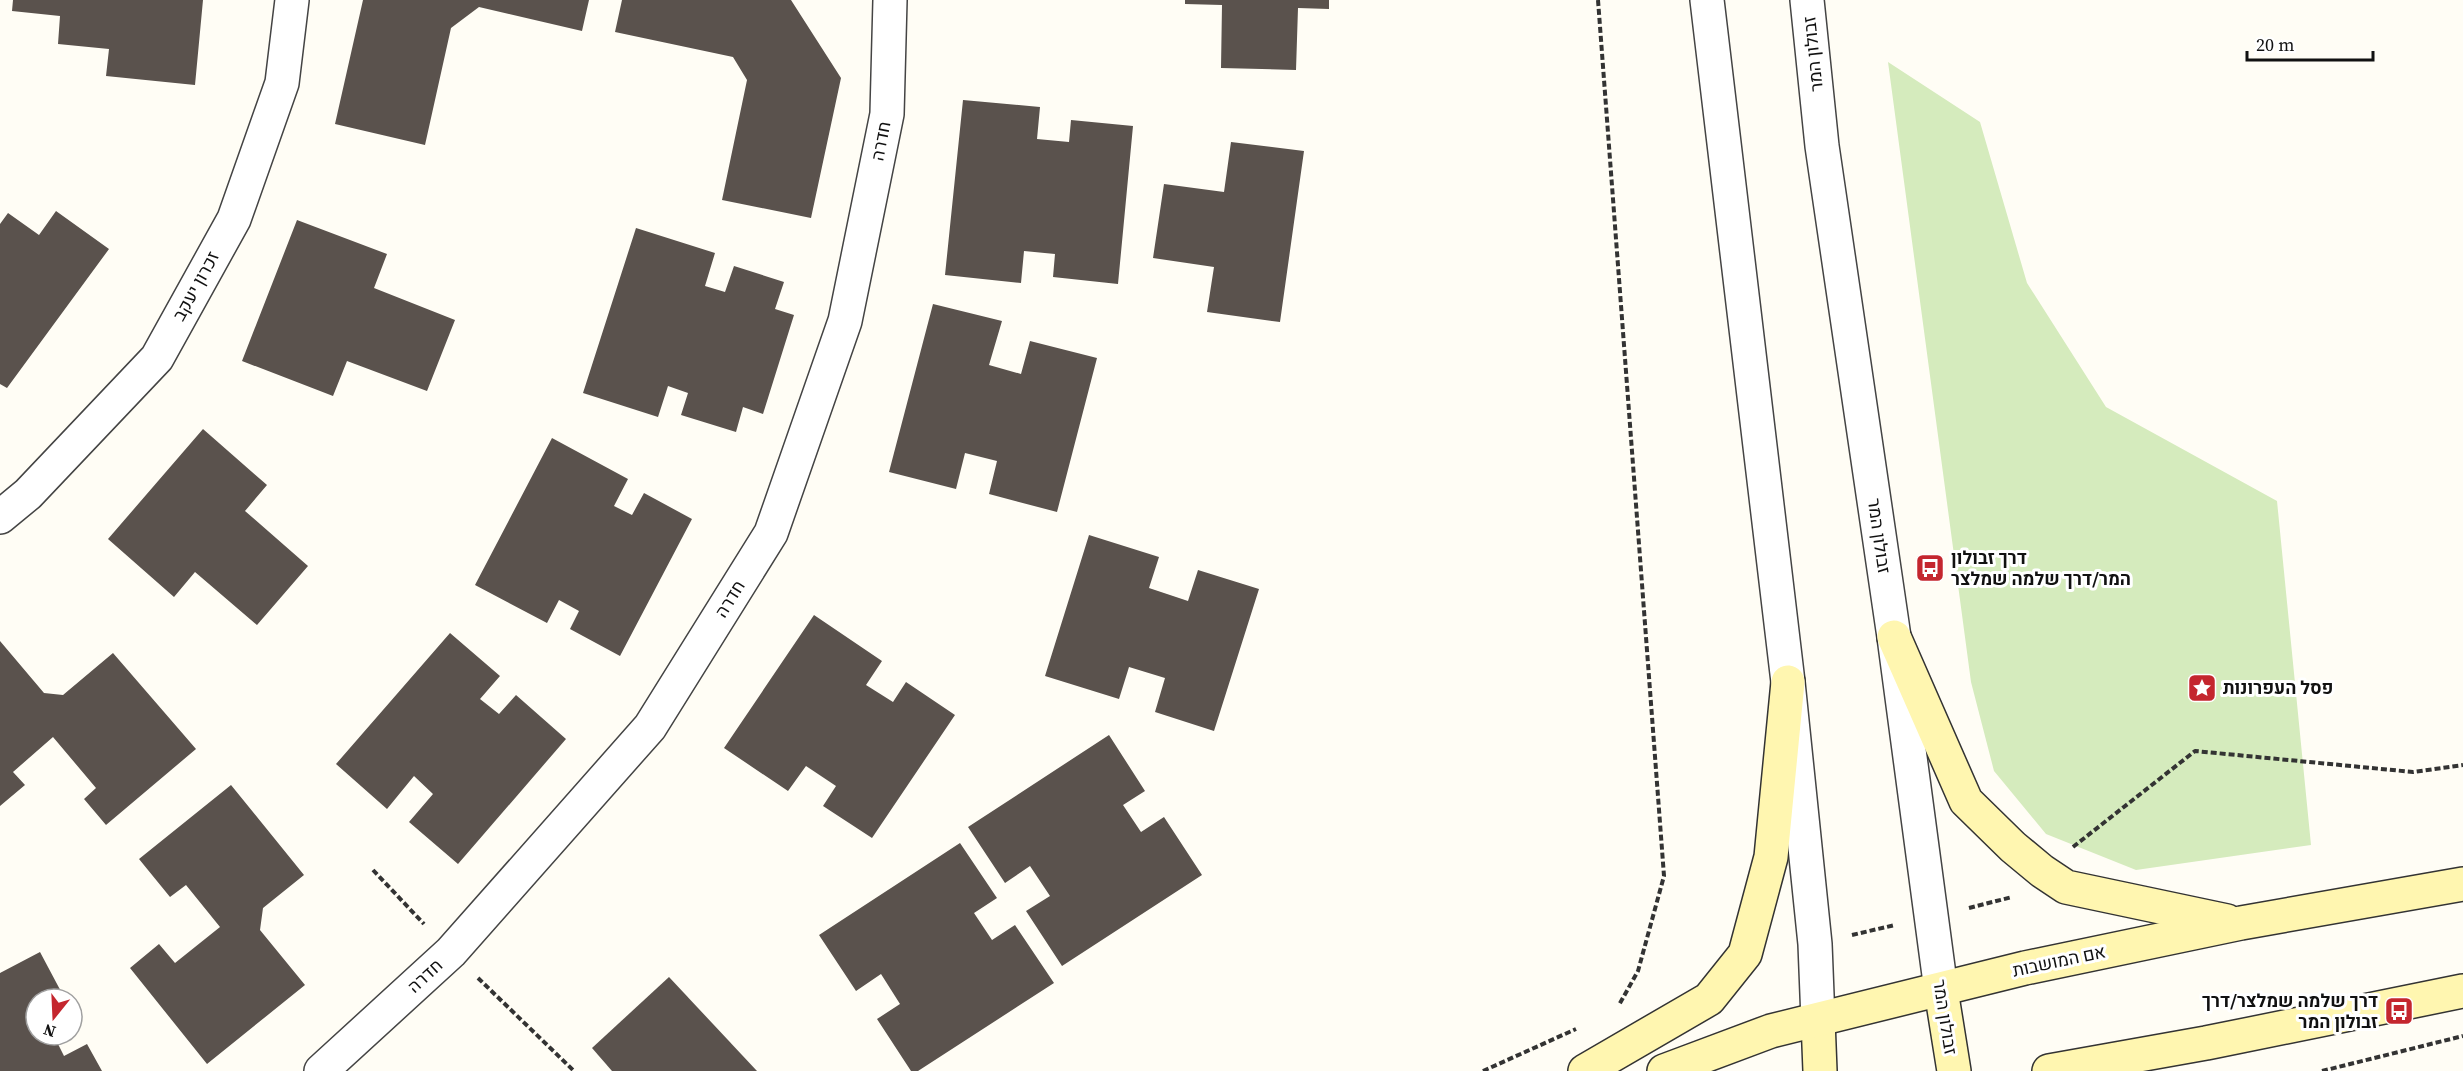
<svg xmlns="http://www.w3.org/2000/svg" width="2463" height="1071" font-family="'Source Serif 4',Heebo,serif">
<rect width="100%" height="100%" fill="#fffdf5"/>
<polygon fill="#d5ebbd" points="1888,62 1980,122 2027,283 2106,407 2277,501 2311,845 2136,870 2046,834 1994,771 1971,682"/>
<g fill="#5a524d">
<polygon points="13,0 203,0 195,85 106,76 109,49 58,44 60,16 12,11"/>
<polygon points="363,0 589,0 582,31 479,7 451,28 425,145 335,124"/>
<polygon points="622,0 791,0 841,78 811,218 722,200 747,80 733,57 615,32"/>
<polygon points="1185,0 1329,0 1329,9 1298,8 1296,70 1221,68 1222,5 1185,4"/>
<polygon points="963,100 1040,107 1037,139 1069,142 1071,120 1133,126 1118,284 1053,277 1055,254 1024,251 1021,283 945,275"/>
<polygon points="1231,142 1304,151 1280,322 1207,312 1214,267 1153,258 1164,184 1224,192"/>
<polygon points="56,211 109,249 7,388 0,384 0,224 8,213 39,235"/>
<polygon points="297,220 387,254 374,288 455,320 427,391 347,361 333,396 242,361"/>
<polygon points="636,228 715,253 705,286 725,292 734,266 784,282 775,309 794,315 763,414 743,407 736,432 681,415 688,393 668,386 658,417 583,393"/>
<polygon points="933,304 1002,321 989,365 1021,374 1030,341 1097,358 1057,512 989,494 997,461 965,453 956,489 889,472"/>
<polygon points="203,429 267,485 245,511 308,566 257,625 195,572 174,597 108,539"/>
<polygon points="552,438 628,479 614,506 632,515 644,493 692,519 620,656 570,629 579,611 559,600 547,623 475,585"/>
<polygon points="1089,535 1159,557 1149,588 1188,601 1198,570 1259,589 1214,731 1155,712 1165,678 1129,667 1119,699 1045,676"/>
<polygon points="814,615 882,661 866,685 893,702 906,682 955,715 872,838 823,806 836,786 806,766 788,791 724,748"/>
<polygon points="450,633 500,676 480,699 499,714 516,695 566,739 458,864 409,822 433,794 414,776 387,809 336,764"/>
<polygon points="0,641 44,693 63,695 113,653 196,749 106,825 84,799 96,788 53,737 13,772 25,785 0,806"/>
<polygon points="1109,735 1145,791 1123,805 1141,832 1164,817 1202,875 1062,966 1026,911 1050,896 1030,866 1005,883 968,827"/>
<polygon points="231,785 304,875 263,908 260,930 305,985 207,1064 130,968 159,944 175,963 220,927 186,885 170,897 139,859"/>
<polygon points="960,843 997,898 974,913 992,940 1015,925 1054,983 918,1071 911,1071 877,1019 900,1004 881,974 856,991 819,935"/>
<polygon points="40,952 65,999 36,999 36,1035 61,1035 55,1038 64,1056 87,1044 102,1071 0,1071 0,973"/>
<polygon points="669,977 757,1071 612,1071 592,1048"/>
<polygon points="72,1013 78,1026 72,1029"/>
</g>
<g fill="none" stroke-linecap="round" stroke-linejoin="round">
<g stroke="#444" stroke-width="36">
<g id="minor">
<polyline points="0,517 28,494 157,358 234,219 282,83 292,0"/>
<polyline points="321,1071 451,952 650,727 771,533 845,321 887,114 890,0"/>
</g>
</g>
<g stroke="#444" stroke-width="36">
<g id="tertiary">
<polyline points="1707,0 1788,682 1815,944 1818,1020"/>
<polyline points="1807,0 1822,146 1894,637 1941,990"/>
</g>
</g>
<g stroke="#333" stroke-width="36">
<g id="secondary">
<polyline points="1894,637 1966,801 2013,847 2042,871 2066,887 2227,921"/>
<polyline points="1941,990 1954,1071"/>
<polyline points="1818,1020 1820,1071"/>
<polyline points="1585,1071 1709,999 1745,954 1771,857 1788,682"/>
<polyline points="1664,1071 1771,1031 2025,968 2241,923 2463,884"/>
<polyline points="2049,1071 2206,1043 2463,991"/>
</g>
</g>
<g stroke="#333" stroke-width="4" stroke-dasharray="6 3" stroke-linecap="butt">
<polyline points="1598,0 1664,876 1638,971 1619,1005"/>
<polyline points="2073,847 2195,751 2413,772 2463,765"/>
<polyline points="373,870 424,924"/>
<polyline points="1969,908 2012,897"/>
<polyline points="1852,935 1895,925"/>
<polyline points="478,978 574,1071"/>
<polyline points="1483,1071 1576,1029"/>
<polyline points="2322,1071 2463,1036"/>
</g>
<use href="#minor" stroke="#fff" stroke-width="33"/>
<use href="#tertiary" stroke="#fff" stroke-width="33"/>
<use href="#secondary" stroke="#fff6b0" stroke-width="33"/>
</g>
<defs>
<g id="bus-square" transform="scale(1.5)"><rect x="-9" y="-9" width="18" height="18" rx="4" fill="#c4262e" stroke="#fff"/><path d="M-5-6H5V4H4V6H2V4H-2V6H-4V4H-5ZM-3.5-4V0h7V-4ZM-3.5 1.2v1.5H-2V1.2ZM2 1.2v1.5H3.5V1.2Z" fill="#fff"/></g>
<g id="sight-square" transform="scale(1.5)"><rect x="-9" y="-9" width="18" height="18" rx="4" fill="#c4262e" stroke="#fff"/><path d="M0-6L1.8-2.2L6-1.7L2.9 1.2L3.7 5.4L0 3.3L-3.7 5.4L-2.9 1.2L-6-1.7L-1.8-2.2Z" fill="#fff"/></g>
</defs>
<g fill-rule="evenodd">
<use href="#bus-square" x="1930" y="568"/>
<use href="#sight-square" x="2202" y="688"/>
<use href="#bus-square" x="2399" y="1011"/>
</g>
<g text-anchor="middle" stroke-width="6" stroke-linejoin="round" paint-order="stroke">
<g font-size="18" fill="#111" stroke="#fff">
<text transform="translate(1813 54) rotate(-96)" y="6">זבולון המר</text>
<text transform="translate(881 141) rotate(-79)" y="6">חדרה</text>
<text transform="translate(196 286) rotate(-61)" y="6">זכרון יעקב</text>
<text transform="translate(1879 536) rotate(82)" y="6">זבולון המר</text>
<text transform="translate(730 599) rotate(-58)" y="6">חדרה</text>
<text transform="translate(2059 961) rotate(-12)" y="6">אם המושבות</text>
<text transform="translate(425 976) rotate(-43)" y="6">חדרה</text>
<text transform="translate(1945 1017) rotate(81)" y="6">זבולון המר</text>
</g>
<g font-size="18" font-weight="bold" fill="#111" stroke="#fff" text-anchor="start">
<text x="1951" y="564">דרך זבולון<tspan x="1951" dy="21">המר/דרך שלמה שמלצר</tspan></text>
<text x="2223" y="694">פסל העפרונות</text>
<text x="2378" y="1007" text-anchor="end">דרך שלמה שמלצר/דרך<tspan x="2378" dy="21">זבולון המר</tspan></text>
</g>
</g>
<g transform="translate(54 1017) rotate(198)"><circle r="28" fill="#ffffff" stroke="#a0a0a0" stroke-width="1.5"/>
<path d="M0-4.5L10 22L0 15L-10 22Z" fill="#c4262e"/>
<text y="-9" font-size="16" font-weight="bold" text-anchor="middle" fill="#111111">N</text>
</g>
<path d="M2247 51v9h126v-9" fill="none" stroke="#111111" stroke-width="3"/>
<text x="2256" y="51" font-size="18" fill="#111111" stroke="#ffffff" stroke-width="4.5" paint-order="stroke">20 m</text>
</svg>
